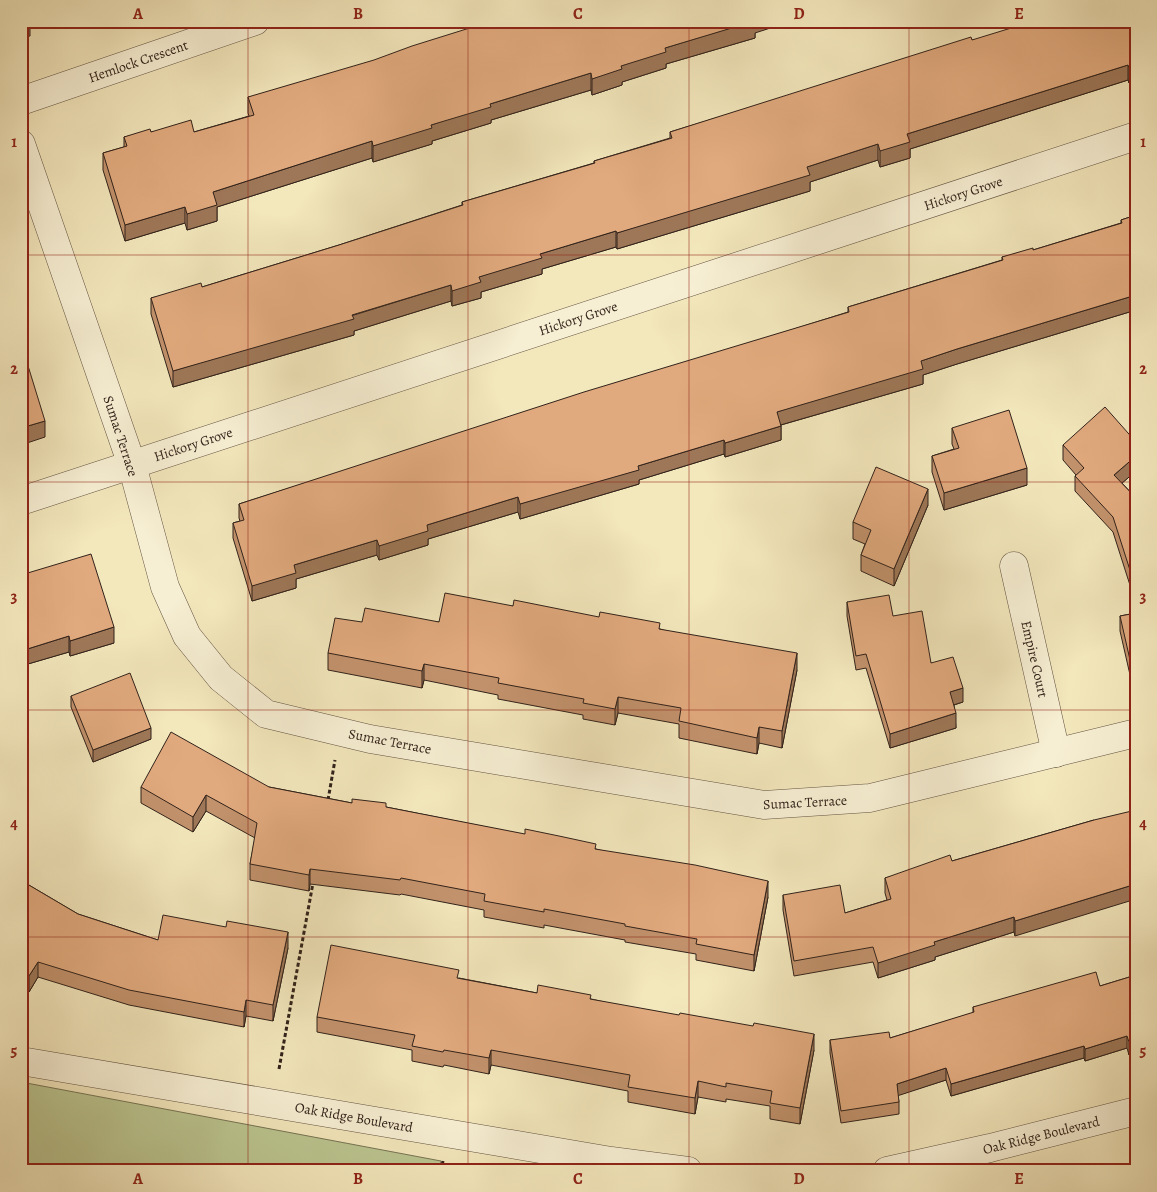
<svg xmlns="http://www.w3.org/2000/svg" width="1157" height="1192" font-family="Alegreya,serif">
<rect width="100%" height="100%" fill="#f3e7bc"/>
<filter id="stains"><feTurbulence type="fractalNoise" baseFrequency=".004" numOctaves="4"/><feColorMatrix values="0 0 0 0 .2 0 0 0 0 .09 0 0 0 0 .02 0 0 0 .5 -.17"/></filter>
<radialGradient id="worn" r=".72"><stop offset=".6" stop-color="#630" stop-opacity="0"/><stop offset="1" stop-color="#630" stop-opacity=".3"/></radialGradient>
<polygon fill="#bbc590" stroke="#767455" points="21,1082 441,1161 439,1171 21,1171"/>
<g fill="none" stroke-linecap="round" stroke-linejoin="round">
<g stroke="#625342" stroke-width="29">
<g id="street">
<polyline points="21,101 255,21"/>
<polyline points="21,144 132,465 165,587 187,636 221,678 266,714 370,739 764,805 870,798 1136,733"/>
<polyline points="21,501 1136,136"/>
<polyline points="1014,566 1056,753"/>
<polyline points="21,1061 611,1161 688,1171"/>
<polyline points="887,1171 990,1148 1136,1111"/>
</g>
</g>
<g stroke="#31221a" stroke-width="3" stroke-dasharray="4 2.5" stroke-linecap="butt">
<polyline points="328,800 335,760"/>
<polyline points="279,1069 313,883"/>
<polyline points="441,1171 443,1161"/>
</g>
<use href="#street" stroke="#f7efd3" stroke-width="28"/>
</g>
<g fill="#c2926c" stroke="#31221a">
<polygon points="1136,21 1129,83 1128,80 910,149 910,158 880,167 878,160 810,182 810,191 617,249 616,247 542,269 542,274 481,292 481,298 452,306 451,301 354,331 354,335 173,387 151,314 151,298 202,287 339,245 462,205 462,202 594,163 594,161 670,138 670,132 972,40"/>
<polygon points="755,33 755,38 666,64 666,68 622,82 622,85 592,95 591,90 491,120 491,123 432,141 432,144 373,162 372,158 217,207 217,221 187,230 185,223 125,241 103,170 103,153 124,147 124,137 151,132 194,132 249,116 248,113 248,97"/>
<polygon points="1136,215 1136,310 957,364 923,375 923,384 781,425 781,440 725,457 724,454 639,480 639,484 520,519 518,512 428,539 428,545 379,560 377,555 296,579 296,588 252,601 233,538 233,523 240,521 239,518 239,504 848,312 848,307 1002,260 1002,257 1033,250 1121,223 1121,220"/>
<polygon points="952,428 1027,485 944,510 932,472 932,456 954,449 952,444"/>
<polygon points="1136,442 1136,471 1122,483 1136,498 1136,604 1113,532 1075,491 1075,476 1076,475 1063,460 1063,445"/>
<polygon points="928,505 894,586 861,571 861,555 865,544 853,539 853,522"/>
<polygon points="21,575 114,643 70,656 69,652 21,666"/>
<polygon points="847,602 893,616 963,702 954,705 956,728 890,748 866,668 856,670 847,616"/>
<polygon points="513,606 660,629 797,670 782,748 759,743 757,754 679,738 679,724 618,713 615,725 583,719 583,715 498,699 498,695 424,680 422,688 328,670 328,653 362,622 439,622"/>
<polygon points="1136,613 1136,687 1133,688 1120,631 1120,616"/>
<polygon points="71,696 151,739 93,762 71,707"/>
<polygon points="141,787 269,787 352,803 386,807 596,849 768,897 754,971 696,960 696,954 625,942 625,940 544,925 544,928 484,917 484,910 401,894 400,895 310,884 309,891 250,880 250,864 255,838 206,811 193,832 141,803"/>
<polygon points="1094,820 1015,936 1014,932 935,957 935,960 878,978 873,962 794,976 783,910 783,895 845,913 887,900 885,893 885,878 952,861"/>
<polygon points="22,881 78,914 158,940 288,948 273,1021 246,1016 244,1027 129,1005 38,977 29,992 21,987"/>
<polygon points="1136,975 1129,1055 1127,1048 1085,1061 1084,1058 951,1096 946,1080 898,1095 899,1102 899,1114 841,1123 830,1053 830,1040 890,1038 973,1013 973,1007 1100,986"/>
<polygon points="459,978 537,993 591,999 814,1050 800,1124 770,1119 770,1106 726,1099 726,1102 698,1097 695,1114 628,1102 628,1091 491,1065 489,1074 444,1065 443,1067 412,1061 412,1050 317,1032 317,1017"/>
</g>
<g fill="#9e7758" stroke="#31221a">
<polygon points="84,21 99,21 84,26"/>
<polygon points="753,21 792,21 755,33 755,38 666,64 666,68 622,82 622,85 592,95 592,79 621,66 665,48"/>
<polygon points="30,22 30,36 21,38 21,25"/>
<polygon points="1128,65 1128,80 910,149 910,158 880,167 880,151 907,134"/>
<polygon points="1136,65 1136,81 1129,83 1129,68"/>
<polygon points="591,73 591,90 491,120 491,123 432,141 432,144 373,162 373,146 490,104"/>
<polygon points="372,141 372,158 217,207 217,221 187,230 187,214 213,192"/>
<polygon points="878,144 878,160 810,182 810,191 617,249 617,233 807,167"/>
<polygon points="185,207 185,223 125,241 125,225"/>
<polygon points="616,231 616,247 542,269 542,274 481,292 481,298 452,306 452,291 479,277 540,254"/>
<polygon points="451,285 451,301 354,331 354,335 173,387 173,371"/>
<polygon points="1136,295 1136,310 957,364 923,375 923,384 777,426 777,412 921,361 957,349"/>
<polygon points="45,421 45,437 21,445 21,428"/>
<polygon points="781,426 781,440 725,457 725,443"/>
<polygon points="724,440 724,454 639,480 639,484 520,519 520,504 638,466"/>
<polygon points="1136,456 1136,471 1114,490 1114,475"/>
<polygon points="1027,468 1027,485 944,510 944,493"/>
<polygon points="928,489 928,505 894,586 894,569"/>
<polygon points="518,497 518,512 428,539 428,545 379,560 379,546 427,525"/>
<polygon points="377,540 377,555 296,579 296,588 252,601 252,586 294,565"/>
<polygon points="114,627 114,643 70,656 70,641"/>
<polygon points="69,636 69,652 21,666 21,651"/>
<polygon points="797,653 797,670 782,748 782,731"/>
<polygon points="424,664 424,680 422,688 422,671"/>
<polygon points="1136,672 1136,687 1133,688 1133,673"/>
<polygon points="963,688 963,702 950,706 950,692"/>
<polygon points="618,697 618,713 615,725 615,709"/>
<polygon points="956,713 956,728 890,748 890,734"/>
<polygon points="759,727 759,743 757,754 757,738"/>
<polygon points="151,728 151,739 93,762 93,750"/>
<polygon points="206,795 206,811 193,832 193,817"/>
<polygon points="310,869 310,884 309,891 309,875"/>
<polygon points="768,881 768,897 754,971 754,955"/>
<polygon points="1136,884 1136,899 1015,936 1015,921"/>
<polygon points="1014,917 1014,932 935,957 935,960 878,978 878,963 934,942"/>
<polygon points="288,932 288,948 273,1021 273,1005"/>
<polygon points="38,962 38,977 29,992 29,976"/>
<polygon points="246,1000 246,1016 244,1027 244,1012"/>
<polygon points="814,1034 814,1050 800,1124 800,1108"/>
<polygon points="1127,1036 1127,1048 1085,1061 1085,1049"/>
<polygon points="1136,1040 1136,1052 1129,1055 1129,1042"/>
<polygon points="1084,1046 1084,1058 951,1096 951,1084"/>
<polygon points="491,1050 491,1065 489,1074 489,1058"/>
<polygon points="946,1068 946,1080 897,1096 897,1084"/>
<polygon points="698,1081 698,1097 695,1114 695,1098"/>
</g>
<g fill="#e1aa7e" stroke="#31221a">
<polygon points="21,21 30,21 30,22 21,25"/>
<polygon points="492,21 755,21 665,48 666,52 621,66 622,69 592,79 591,73 490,104 491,107 431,125 432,128 373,146 372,141 213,192 217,205 187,214 185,207 125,225 103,153 127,146 124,137 150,129 151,132 191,120 194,132 254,115 248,97 374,60 412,46"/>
<polygon points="1034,21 1136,21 1136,65 1129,68 1128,65 907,134 910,142 880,151 878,144 807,167 810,175 617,233 616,231 540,254 542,258 479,277 481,282 452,291 451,285 352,315 354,319 173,371 151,298 201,283 202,287 339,245 463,205 462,202 595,163 594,161 672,138 670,132 971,37 972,40"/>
<polygon points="1136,215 1136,295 957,349 921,361 923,369 777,412 781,426 725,443 724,440 638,466 639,470 520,504 518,497 427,525 428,531 379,546 377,540 294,565 296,573 252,586 233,523 244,520 239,504 584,392 849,312 848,307 1003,260 1002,257 1033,248 1033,250 1122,223 1121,220"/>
<polygon points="21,343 45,421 21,428"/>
<polygon points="1105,407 1136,442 1136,456 1114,475 1136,498 1136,589 1113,517 1075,476 1084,468 1063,445"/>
<polygon points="1009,410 1027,468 944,493 932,456 959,448 952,428"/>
<polygon points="876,467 928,489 894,569 861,555 871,530 853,522"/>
<polygon points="91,554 114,627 70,641 69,636 21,651 21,575"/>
<polygon points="445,593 513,606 514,600 599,617 600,612 660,623 659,629 797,653 782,731 759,727 757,738 679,721 681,708 618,697 615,709 583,703 584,699 498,683 499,678 424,664 422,671 328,653 335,618 362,622 365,608 439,622"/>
<polygon points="889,595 893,616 922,611 931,663 953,657 963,688 950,692 956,713 890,734 866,654 856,656 847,602"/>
<polygon points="1136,613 1136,672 1133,673 1120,616"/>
<polygon points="130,673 151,728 93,750 71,696"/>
<polygon points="171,732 269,787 352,803 352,799 386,803 386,807 525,834 525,829 559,836 596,844 595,849 695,865 768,881 754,955 696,944 697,939 625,926 625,924 544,909 544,912 484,901 485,894 401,878 400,880 310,869 309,875 250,864 257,823 206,795 193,817 141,787"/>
<polygon points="1136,810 1136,884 1015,921 1014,917 934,942 935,945 878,963 873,947 794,961 783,895 840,885 845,913 891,899 885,878 950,855 952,861 1094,820"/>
<polygon points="22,881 78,914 158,940 163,915 226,927 227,921 288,932 273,1005 246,1000 244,1012 129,990 38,962 29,976 21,971"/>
<polygon points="331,945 459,970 457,978 537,993 538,985 591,995 590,999 679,1015 680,1013 753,1026 754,1023 814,1034 800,1108 770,1103 772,1091 726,1083 726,1087 698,1081 695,1098 628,1087 630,1075 491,1050 489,1058 444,1050 443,1052 412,1046 415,1035 317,1017"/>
<polygon points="1096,972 1100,986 1136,975 1136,1040 1129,1042 1127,1036 1085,1049 1084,1046 951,1084 946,1068 897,1084 899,1102 841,1111 830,1040 889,1032 890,1038 974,1012 973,1007"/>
</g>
<path fill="none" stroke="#8f2418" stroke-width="1" stroke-opacity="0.55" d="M248,21v1150M468,21v1150M689,21v1150M909,21v1150M21,255h1115M21,482h1115M21,710h1115M21,937h1115"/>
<g text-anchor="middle" stroke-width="4" stroke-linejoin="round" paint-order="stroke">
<g font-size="14" fill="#31221a" stroke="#f7efd3">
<text transform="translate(138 61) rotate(-19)" y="5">Hemlock Crescent</text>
<text transform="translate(963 193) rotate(-18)" y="5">Hickory Grove</text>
<text transform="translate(578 318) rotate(-18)" y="5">Hickory Grove</text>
<text transform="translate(121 436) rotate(72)" y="5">Sumac Terrace</text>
<text transform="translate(193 444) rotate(-18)" y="5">Hickory Grove</text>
<text transform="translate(1035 659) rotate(77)" y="5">Empire Court</text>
<text transform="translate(390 741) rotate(11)" y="5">Sumac Terrace</text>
<text transform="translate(805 802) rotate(-3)" y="5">Sumac Terrace</text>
<text transform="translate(354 1117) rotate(10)" y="5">Oak Ridge Boulevard</text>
<text transform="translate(1041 1135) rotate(-14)" y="5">Oak Ridge Boulevard</text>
</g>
</g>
<rect width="1157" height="1192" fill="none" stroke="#f3e7bc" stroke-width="55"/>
<rect x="28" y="28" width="1102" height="1136" fill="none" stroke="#8f2418" stroke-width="2"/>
<g font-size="16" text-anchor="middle" font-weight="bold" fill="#8f2418">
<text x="138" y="19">A</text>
<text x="358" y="19">B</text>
<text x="578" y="19">C</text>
<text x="799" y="19">D</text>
<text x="1019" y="19">E</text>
<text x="14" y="147">1</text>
<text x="1143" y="147">1</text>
<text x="14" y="374">2</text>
<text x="1143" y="374">2</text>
<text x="14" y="602">3</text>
<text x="1143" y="602">3</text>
<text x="14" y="829">4</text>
<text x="1143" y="829">4</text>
<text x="14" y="1056">5</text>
<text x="1143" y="1056">5</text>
<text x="138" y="1184">A</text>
<text x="358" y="1184">B</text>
<text x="578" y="1184">C</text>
<text x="799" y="1184">D</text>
<text x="1019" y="1184">E</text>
</g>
<rect width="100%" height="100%" filter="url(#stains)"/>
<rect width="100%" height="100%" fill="url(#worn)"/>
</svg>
